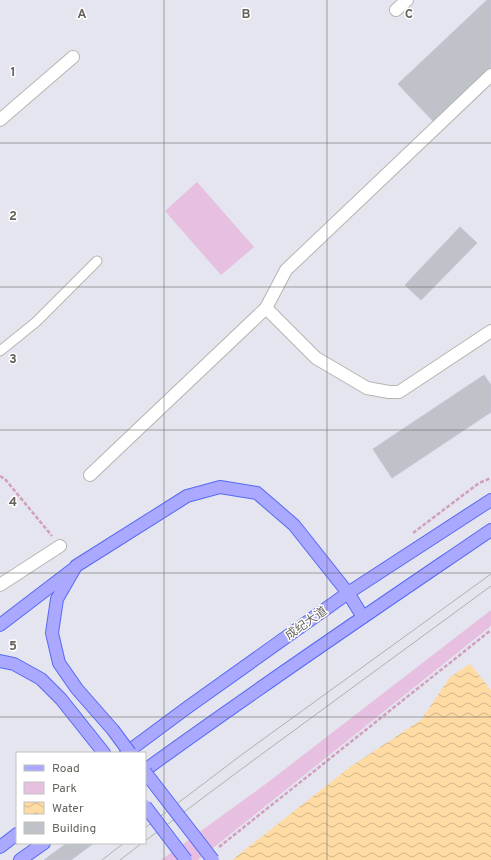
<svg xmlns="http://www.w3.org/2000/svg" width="491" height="860" font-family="Overpass,'Noto Sans SC',sans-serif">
<defs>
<pattern id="water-waves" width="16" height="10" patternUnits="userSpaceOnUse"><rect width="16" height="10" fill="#ffdba4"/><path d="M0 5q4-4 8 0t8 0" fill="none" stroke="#d2b589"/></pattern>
</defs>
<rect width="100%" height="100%" fill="#e4e5ef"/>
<g fill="#e7c0e1">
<polygon points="197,182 254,247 221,275 165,211"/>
<polygon points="491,610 491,626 198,860 161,860 267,783"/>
</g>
<polygon fill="url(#water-waves)" points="470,664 491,690 491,860 232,860 350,767 421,720 450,677"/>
<g fill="#c0c2ca" stroke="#c2c5d4">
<polygon points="487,0 491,0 491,67 433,121 398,84"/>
<polygon points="460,227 477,243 421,300 405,285"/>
<polygon points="484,375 491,385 491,412 392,478 373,449"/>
<polygon points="67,843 94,843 71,860 44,860"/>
</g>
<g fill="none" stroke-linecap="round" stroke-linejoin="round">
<g stroke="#b7b5b0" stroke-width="11">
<polyline id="service" points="0,351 36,322 97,261"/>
</g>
<g stroke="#b7b5b0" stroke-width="14">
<g id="minor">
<polyline points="396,10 407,0"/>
<polyline points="0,120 73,57"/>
<polyline points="266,308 316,358 367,388 389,392 399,392 491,331"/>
<polyline points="90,475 266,308 286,270 491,75"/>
<polyline points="0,585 60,546"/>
</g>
</g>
<g stroke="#5769f5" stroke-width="14">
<g id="primary">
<polyline points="0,625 72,570"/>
<polyline points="0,661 14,664 41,679 61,699 104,753"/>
<polyline points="113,730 77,689 59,663 52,633 57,599 76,566 187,496 220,487 257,493 294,525 348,593 363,617"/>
<polyline points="126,753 188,707 348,593 491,500"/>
<path d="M145,770c114,-83 230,-161 346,-240"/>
<polyline points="0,847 17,834"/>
<polyline points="20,860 44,843"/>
</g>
</g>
<g stroke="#d29fbc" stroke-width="2.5" stroke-dasharray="4 2" stroke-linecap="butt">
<polyline points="0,476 5,479 52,536"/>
<polyline points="413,533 479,483 491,478"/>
<polyline points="219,847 491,630"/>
</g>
<use href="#service" stroke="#fff" stroke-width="9"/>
<use href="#minor" stroke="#fff" stroke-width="12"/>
<use href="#primary" stroke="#aaa9ff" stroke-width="12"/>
<g stroke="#b1b0af" stroke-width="1">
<polyline points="145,828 244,753 491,574"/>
<polyline points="145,841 251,762 491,586"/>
<polyline points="102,860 124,843"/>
<polyline points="120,860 142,843"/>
</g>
<g stroke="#5769f5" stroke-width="14" stroke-linecap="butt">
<g id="primary-bridge">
<polyline points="113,730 130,753"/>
<polyline points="145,772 213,860"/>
<polyline points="145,806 186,860"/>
</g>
</g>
<use href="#primary-bridge" stroke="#aaa9ff" stroke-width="12"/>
</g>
<path fill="none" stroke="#65635c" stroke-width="1" stroke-opacity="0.55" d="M164,0v860M327,0v860M0,143h491M0,287h491M0,430h491M0,573h491M0,717h491"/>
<g text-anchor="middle" stroke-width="3" stroke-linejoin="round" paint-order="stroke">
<g font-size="12" fill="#65635c" stroke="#fff">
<text transform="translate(306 623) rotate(-35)" y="4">成纪大道</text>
</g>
</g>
<g font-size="13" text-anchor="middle" font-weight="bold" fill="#65635c" stroke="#fff" stroke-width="3" stroke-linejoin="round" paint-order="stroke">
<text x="82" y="18">A</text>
<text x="246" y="18">B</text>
<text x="409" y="18">C</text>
<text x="13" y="76">1</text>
<text x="13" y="220">2</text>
<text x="13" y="363">3</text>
<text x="13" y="506">4</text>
<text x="13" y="650">5</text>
</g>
<rect x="16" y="752" width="130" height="92" fill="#ffffff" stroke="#c1c1be"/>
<rect x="24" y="765" width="20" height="6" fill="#aaa9ff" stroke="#c1c1be"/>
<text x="52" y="772" font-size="12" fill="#65635c">Road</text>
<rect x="24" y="782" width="20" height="12" fill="#e7c0e1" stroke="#c1c1be"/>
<text x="52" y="792" font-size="12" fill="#65635c">Park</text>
<rect x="24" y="802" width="20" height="12" fill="url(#water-waves)" stroke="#c1c1be"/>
<text x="52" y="812" font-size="12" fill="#65635c">Water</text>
<rect x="24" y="822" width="20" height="12" fill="#c0c2ca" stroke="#c1c1be"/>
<text x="52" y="832" font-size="12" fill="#65635c">Building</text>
</svg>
